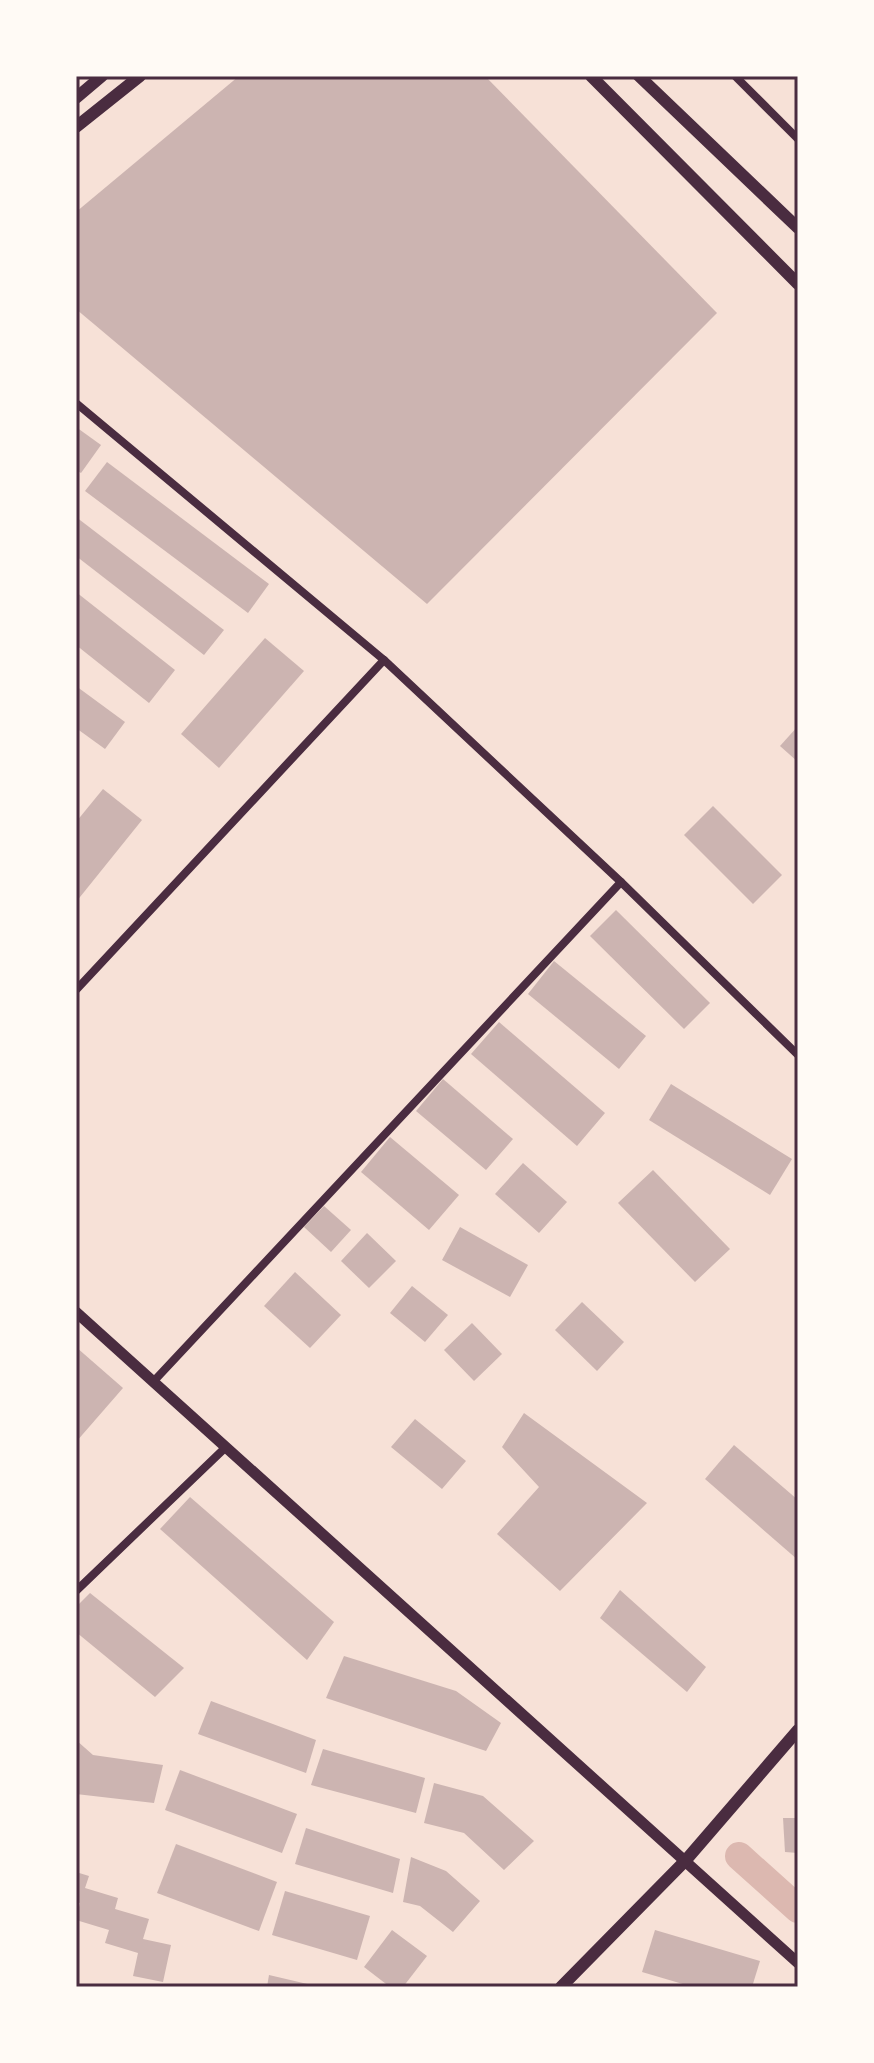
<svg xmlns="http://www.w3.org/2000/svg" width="874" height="2063" font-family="'Crimson Pro',serif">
<rect width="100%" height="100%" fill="#f7e1d7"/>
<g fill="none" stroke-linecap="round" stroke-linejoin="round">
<polyline stroke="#dcb8b0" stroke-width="28" points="739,1856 798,1909"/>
</g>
<g fill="#ccb4b1">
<polygon points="239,76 485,76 717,313 427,604 76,309 76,212"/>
<polygon points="76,427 101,445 81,473 76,470"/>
<polygon points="107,462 269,584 248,613 85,491"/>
<polygon points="76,517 224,630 204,655 76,556"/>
<polygon points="76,592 175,670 149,703 76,645"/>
<polygon points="265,638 304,671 219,768 181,734"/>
<polygon points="76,686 125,722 105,749 76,728"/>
<polygon points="798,726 798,762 780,746"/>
<polygon points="103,789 142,820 76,902 76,822"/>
<polygon points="713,806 782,875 753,904 684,835"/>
<polygon points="616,910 710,1003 684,1029 590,936"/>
<polygon points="554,961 646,1036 619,1069 528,994"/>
<polygon points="499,1022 605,1113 577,1146 471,1054"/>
<polygon points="443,1079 513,1139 486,1170 416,1111"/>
<polygon points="671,1084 792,1159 770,1195 649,1120"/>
<polygon points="390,1137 459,1195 429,1230 361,1172"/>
<polygon points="523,1163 567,1202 539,1233 495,1194"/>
<polygon points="653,1170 730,1249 695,1282 618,1203"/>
<polygon points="324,1206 351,1230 331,1252 304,1227"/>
<polygon points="460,1227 528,1265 510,1297 442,1260"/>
<polygon points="367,1233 396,1261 369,1288 341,1261"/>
<polygon points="295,1272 341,1315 310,1348 264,1306"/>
<polygon points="412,1286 448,1315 425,1342 390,1313"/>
<polygon points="582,1302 624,1342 597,1371 555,1330"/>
<polygon points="472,1323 502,1354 474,1381 444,1350"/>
<polygon points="76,1347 123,1388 76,1442"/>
<polygon points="524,1413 647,1503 560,1591 497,1534 539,1487 502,1447"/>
<polygon points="415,1419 466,1461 442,1489 391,1447"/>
<polygon points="734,1445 798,1500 798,1560 705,1479"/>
<polygon points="190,1497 334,1622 307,1660 160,1529"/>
<polygon points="620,1590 706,1667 687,1692 600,1618"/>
<polygon points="90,1593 184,1668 155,1697 76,1632 76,1607"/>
<polygon points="344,1656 456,1691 501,1723 486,1751 326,1698"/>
<polygon points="211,1701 316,1740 306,1773 198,1734"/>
<polygon points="76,1740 93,1755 163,1765 154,1803 76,1794"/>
<polygon points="323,1749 425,1778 416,1813 311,1785"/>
<polygon points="180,1770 297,1814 282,1853 165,1810"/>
<polygon points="434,1783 483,1796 534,1841 504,1870 464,1833 424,1823"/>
<polygon points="783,1818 798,1818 798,1853 785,1852"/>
<polygon points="306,1828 400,1859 393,1893 295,1864"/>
<polygon points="176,1844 277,1882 259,1931 157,1893"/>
<polygon points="411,1857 446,1871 480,1901 453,1932 420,1906 403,1902"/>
<polygon points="76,1872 89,1876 85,1888 118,1898 115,1909 149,1919 143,1939 171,1945 163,1982 133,1976 138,1953 105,1943 109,1930 76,1920 80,1903 76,1902"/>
<polygon points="285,1891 370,1916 357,1960 272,1935"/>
<polygon points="392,1930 427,1956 403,1987 390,1987 364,1967"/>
<polygon points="655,1930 760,1961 752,1987 693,1987 642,1972"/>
<polygon points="269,1975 316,1986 316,1987 267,1987"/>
</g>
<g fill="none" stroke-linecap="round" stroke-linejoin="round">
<g stroke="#4a2c40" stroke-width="8">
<polyline points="735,76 798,139"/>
<polyline points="76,403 384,660 621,882 798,1055"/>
<polyline points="76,990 384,660"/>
<polyline points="153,1382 621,882"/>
<polyline points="76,1591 226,1447"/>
</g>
<polyline stroke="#4a2c40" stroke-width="11" points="76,1312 798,1963"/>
<g stroke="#4a2c40" stroke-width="12">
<polyline points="591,76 798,284"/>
<polyline points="639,76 798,228"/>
<polyline points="76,98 102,76"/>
<polyline points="76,127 140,76"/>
<polyline points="561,1987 686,1860 798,1730"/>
</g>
</g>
<rect width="874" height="2063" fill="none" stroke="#fffaf5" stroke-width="156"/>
<rect x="78" y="78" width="718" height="1907" fill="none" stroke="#4a2c40" stroke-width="3"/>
</svg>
